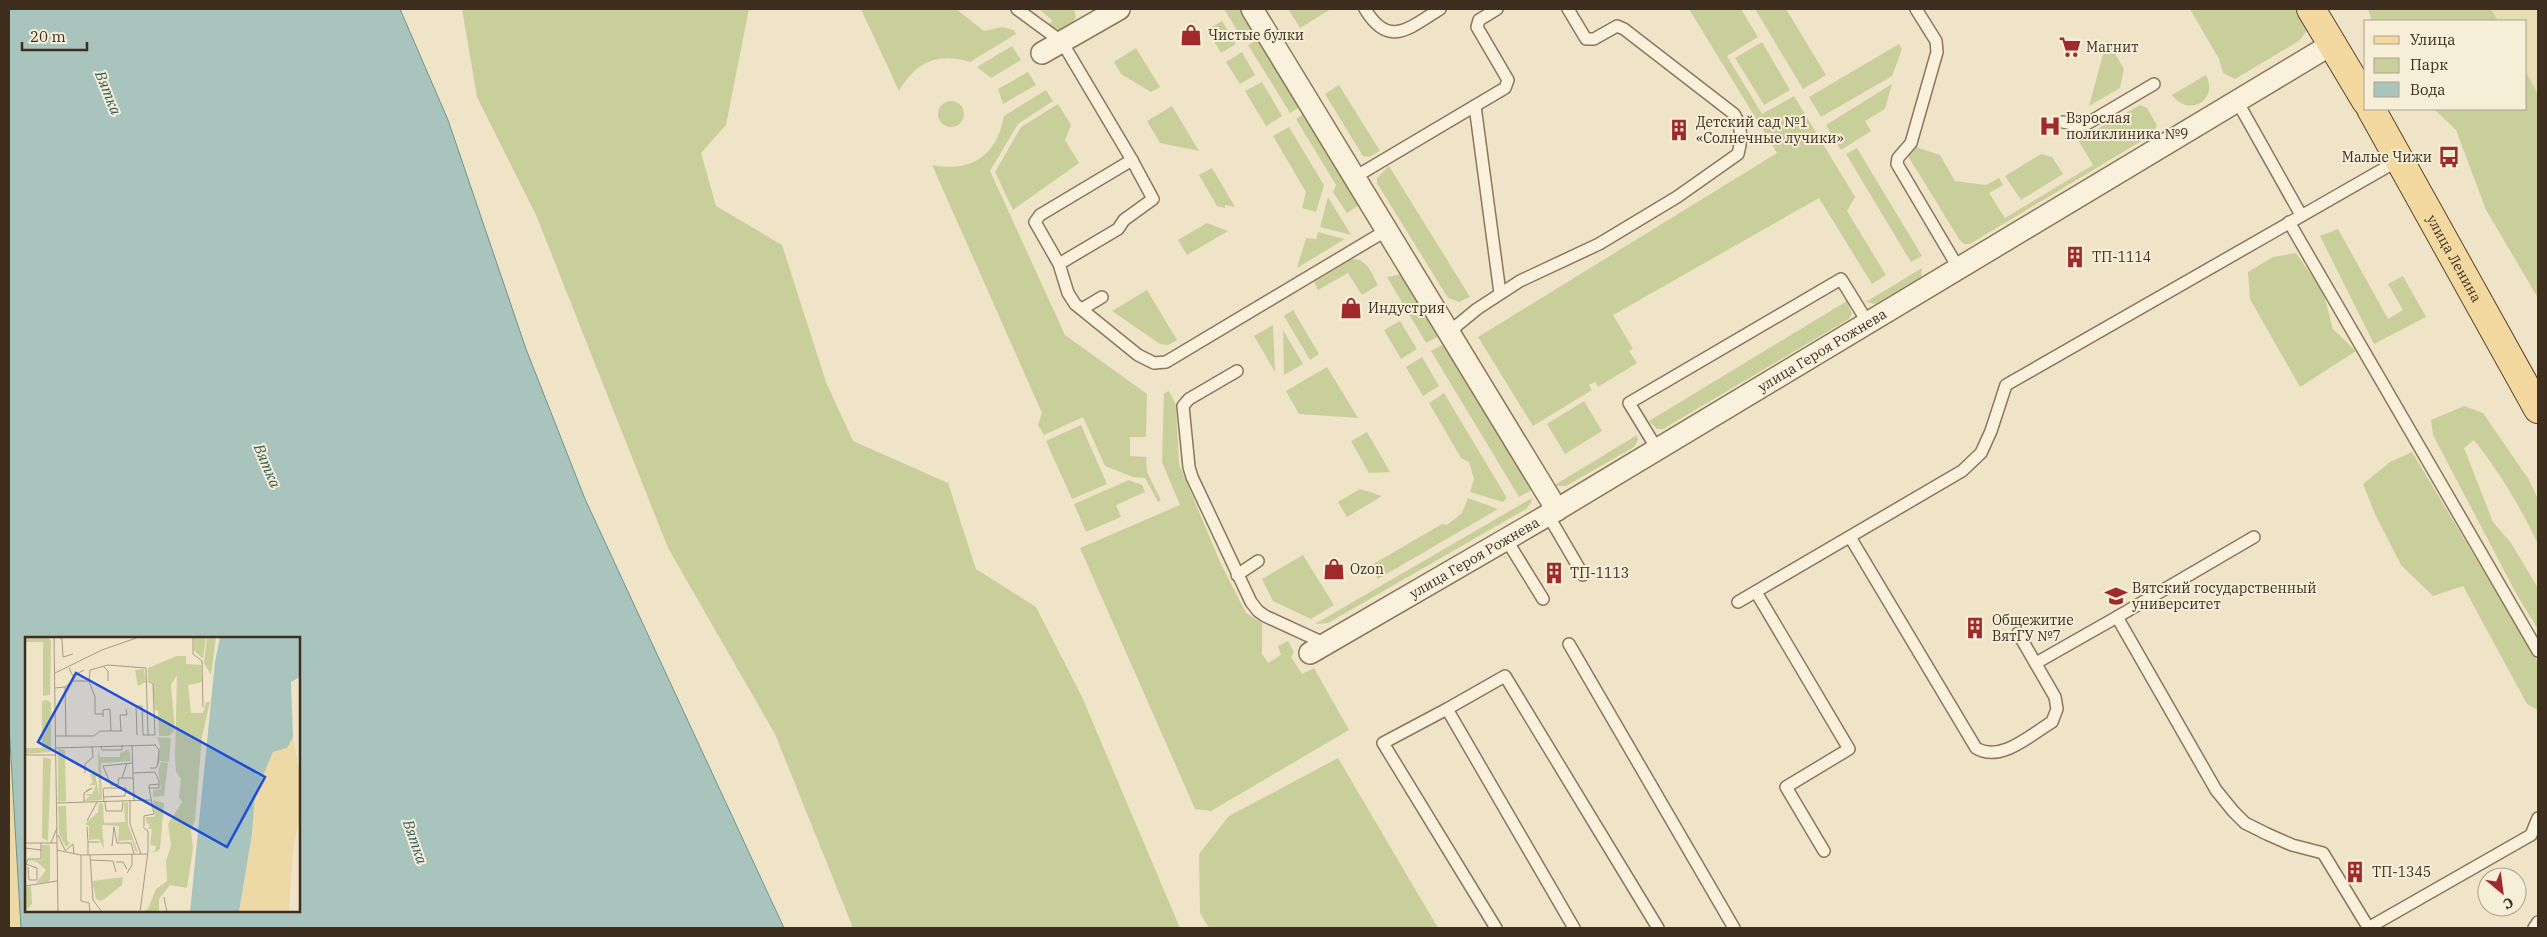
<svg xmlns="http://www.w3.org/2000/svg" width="2547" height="937" font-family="'IBM Plex Serif',serif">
<rect width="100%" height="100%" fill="#f0e4c8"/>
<polygon fill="#e6deb5" points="2491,9 2538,9 2538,95 2526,72 2526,21 2498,21"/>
<g fill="#c9cf9b">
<polygon points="462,9 749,9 726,125 701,153 716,206 782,245 826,382 853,441 948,483 976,569 1036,607 1082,697 1180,928 853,928 775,734 668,548 536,215 477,97"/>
<path d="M861,9h95l28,22 18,-4 12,3 2,4 -46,28c-33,-10 -54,0 -71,29z"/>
<polygon points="1039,9 1074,9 1076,17 1071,25 1059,31 1048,24 1053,21"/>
<polygon points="1224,9 1243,9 1257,31 1243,40"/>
<polygon points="1288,9 1331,9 1300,28"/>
<polygon points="1689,9 1741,9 1758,37 1727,56 1762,114 1794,96 1855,197 1847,211 1886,275 1872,284 1819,198 1613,315 1633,349 1629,351 1637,363 1598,387 1595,382 1589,385 1592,390 1533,426 1478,337 1777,153"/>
<polygon points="1755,9 1786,9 1826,75 1803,89"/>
<polygon points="2190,9 2302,9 2309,28 2299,41 2235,79 2223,73 2219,59"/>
<polygon points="2368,9 2491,9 2498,21 2372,21"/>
<polygon points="1222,21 1236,44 1221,53 1207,30"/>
<polygon points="1261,38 1303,105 1290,113 1248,45"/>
<polygon points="2107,40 2124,69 2120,88 2089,106"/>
<polygon points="1762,42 1790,90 1764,105 1735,58"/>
<polygon points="1899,44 1902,49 1892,76 1821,117 1809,97"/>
<polygon points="1012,46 1021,60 991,78 977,67"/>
<polygon points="1136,48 1160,87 1151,92 1121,74 1114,62"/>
<polygon points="1242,52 1255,75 1240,84 1226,62"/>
<polygon points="1028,72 1036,85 1003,104 998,89"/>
<polygon points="2526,72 2538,95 2538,298 2486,210 2456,130 2434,109 2526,109"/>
<path d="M2206,75c13,25 -17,43 -34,20z"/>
<polygon points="1262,82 1282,116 1266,126 1245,91"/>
<polygon points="1892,84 1885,109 1865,121 1871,131 1841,150 1826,125"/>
<polygon points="1339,85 1380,151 1369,157 1363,156 1325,94"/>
<path d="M1046,90l7,11 -35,23 -28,47 75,164 82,59 -1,43h-16v19l16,1 1,15 14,28 -3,2 -13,-24 -12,-1 -28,-11 -22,-49 -39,18 -6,-10 4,-12 -110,-248c40,8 65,-10 72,-49z"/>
<circle cx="951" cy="114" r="13"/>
<polygon points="1058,104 1071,125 1065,140 1079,163 1013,210 995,172 1021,127"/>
<polygon points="2140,105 2147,108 2157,125 2153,134 1970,244 1964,244 1959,239 1905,151 1910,145 1940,155 1955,181 1986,185 1999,178 2003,185 1989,193 2005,218 2093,165 2078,140"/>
<polygon points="1172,106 1199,151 1160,143 1147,121"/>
<polygon points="1307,112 1362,203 1347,213 1333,192 1336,185 1296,119"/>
<polygon points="1289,127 1324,185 1316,212 1302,208 1306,192 1273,136"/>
<polygon points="1857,148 1922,256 1911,262 1846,154"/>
<polygon points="2041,154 2052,157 2063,174 2021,200 2005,176"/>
<polygon points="1389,166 1470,297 1459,302 1448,298 1377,183 1377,178"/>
<polygon points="1212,168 1235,207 1225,205 1225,208 1217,206 1199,175"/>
<polygon points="1328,197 1351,235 1320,227"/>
<polygon points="1207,223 1228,231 1187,255 1178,240"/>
<polygon points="2338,229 2388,319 2403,310 2388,284 2403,276 2426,317 2374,344 2320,236"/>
<polygon points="1318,232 1345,239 1297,268 1306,238 1316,239"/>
<polygon points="2296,253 2323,292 2333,329 2356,351 2300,387 2250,299 2248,272 2273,257"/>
<path d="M1352,259c15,-1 20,15 26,26l-16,10 -14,-22 -30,17 -4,-8z"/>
<polygon points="1922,268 1921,277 1875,304 1866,302"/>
<polygon points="1401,274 1409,279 1443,334 1426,343 1387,277"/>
<polygon points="1147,290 1177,340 1168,345 1160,344 1112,311"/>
<polygon points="1847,301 1852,314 1849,319 1663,429 1657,429 1649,421"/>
<polygon points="1293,310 1319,354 1310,360 1284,316"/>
<polygon points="1400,321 1417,349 1401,359 1384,330"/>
<polygon points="1273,325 1275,372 1254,336"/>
<polygon points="1283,330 1303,364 1284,375"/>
<polygon points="1447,342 1535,488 1519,497 1431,351"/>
<polygon points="1422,357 1439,386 1423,396 1406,367"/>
<polygon points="1327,367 1358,418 1299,414 1286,391"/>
<polygon points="1169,391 1176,405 1179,464 1220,562 1246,613 1262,623 1262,654 1268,663 1281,655 1278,646 1288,641 1294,652 1291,657 1302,674 1314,668 1349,730 1211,811 1195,809 1080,548 1180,505 1162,462 1164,393"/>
<polygon points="1444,393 1507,498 1503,502 1470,492 1474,479 1469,462 1461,458 1429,403"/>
<polygon points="1584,401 1602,431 1565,454 1547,424"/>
<path d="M2464,406l19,7 46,67 9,19v45c-18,-38 -38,-71 -64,-104l-10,8 29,74 18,21 27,45v41l-20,-32 -85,-162 -2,-15z"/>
<polygon points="1081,425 1107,484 1072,499 1046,441"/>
<polygon points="1367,432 1390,472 1369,473 1351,441"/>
<polygon points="1637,435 1638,440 1634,447 1566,486 1553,486"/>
<polygon points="2412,452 2538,662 2538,710 2527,704 2463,586 2433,596 2401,565 2375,514 2363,484 2390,462"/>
<polygon points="1129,480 1142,485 1145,492 1116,505 1121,517 1086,532 1074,504"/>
<polygon points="1360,489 1382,496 1347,517 1338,502"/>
<polygon points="1468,498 1498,509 1378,579 1370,566 1442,524 1447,525 1462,513"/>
<polygon points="1532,498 1531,503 1526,509 1328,623 1315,624"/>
<polygon points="1303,555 1334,605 1311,619 1273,601 1262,579"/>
<polygon points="1338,758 1438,928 1209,928 1200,913 1199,854 1229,816"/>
</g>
<polygon fill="#ecd9a5" points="9,725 21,928 9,928"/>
<path fill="#a9c4bc" stroke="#6f938a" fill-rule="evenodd" d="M9,9h391l48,111 78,229 59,150 199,429h-763l-12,-203zM26,638h273v273h-273z"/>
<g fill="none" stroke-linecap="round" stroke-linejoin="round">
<g stroke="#8d765c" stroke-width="14">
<g id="lane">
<polyline points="1017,9 1062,42 1132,160"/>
<path d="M1365,9c24,40 44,19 75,0"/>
<polyline points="1916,9 1936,41 1937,52 1911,143 1898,158 1897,164 1959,269"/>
<polyline points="2237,101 2301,215"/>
<polyline points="1475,106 1500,293"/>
<polyline points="2063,122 2083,126 2154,84"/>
<polyline points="1355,177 1505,88 1508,80 1477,27 1479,20 1497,9"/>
<polyline points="2289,222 2538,651"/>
<polyline points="1059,264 1118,229 1124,220 1153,199 1132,160 1040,215 1035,222 1059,264 1068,293 1075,304 1138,355 1154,363 1166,362 1387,230"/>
<polyline points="1082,309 1102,297"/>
<path d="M1449,332l28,-23 43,-28 79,-37 78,-47 61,-43c4,-14 4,-28 -4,-40l-110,-85 -7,-3 -23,13h-8l-18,-30"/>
<polyline points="1237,371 1189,399 1183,406 1189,467 1192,477 1251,602 1258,611 1265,616 1326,644"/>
<polyline points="1657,449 1629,403 1841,279 1868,323"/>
<polyline points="1548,515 1583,575"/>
<path d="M1850,537l126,211c25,15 54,-13 76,-26l5,-13 -2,-12 -37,-64"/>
<polyline points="1506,539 1543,599"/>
<polyline points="1237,575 1258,561"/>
<polyline points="1756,592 1849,749 1786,787 1824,851"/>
<polyline points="1738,602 1962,471 1981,453 1991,431 2006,385 2399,160"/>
<polyline points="2117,617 2254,537"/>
<polyline points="1569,644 1734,928"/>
<polyline points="2036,663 2117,617 2216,790 2233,811 2245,823 2267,834 2292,845 2323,853 2368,927"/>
<polyline points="1447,709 1383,743 1496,928"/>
<polyline points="1574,928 1447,709 1505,676 1658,928"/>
<polyline points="2368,928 2531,835 2538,818"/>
<polyline points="2534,928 2538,922"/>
</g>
</g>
<g stroke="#8d765c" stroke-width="24">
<g id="street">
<polyline points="1252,9 1557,510"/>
<polyline points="1042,53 1119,9"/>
<path id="s1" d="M1310,653l238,-138 784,-471"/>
</g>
</g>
<g stroke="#5b4430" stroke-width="30">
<g id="primary">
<polyline points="2311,9 2366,101"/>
<path id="s2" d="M2371,109l167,300"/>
</g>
</g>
<use href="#lane" stroke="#faf1dc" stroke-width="11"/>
<use href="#street" stroke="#faf1dc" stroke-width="21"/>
<use href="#primary" stroke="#f3d9a0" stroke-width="28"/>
</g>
<defs>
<g id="shop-bare" transform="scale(1.725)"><path d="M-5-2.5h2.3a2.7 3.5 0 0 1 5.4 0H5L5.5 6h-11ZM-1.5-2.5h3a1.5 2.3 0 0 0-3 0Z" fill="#9e2a2b" stroke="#f7eed8" stroke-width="2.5" paint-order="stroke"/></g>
<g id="supermarket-bare" transform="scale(1.725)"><path d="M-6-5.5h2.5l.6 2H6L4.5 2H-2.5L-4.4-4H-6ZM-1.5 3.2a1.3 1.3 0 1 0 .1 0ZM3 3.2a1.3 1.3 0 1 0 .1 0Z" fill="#9e2a2b" stroke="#f7eed8" stroke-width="2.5" paint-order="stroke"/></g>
<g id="hospital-bare" transform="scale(1.725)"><path d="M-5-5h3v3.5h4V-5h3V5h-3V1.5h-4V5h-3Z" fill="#9e2a2b" stroke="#f7eed8" stroke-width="2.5" paint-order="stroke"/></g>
<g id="building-bare" transform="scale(1.725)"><path d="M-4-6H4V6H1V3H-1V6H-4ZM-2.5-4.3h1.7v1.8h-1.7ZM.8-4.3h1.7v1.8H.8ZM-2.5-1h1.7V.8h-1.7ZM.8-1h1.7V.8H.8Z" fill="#9e2a2b" stroke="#f7eed8" stroke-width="2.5" paint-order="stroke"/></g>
<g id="bus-bare" transform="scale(1.725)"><path d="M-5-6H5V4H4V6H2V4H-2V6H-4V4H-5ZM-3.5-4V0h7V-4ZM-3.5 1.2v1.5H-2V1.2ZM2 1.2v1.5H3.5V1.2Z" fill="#9e2a2b" stroke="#f7eed8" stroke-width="2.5" paint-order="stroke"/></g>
<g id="university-bare" transform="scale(1.725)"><path d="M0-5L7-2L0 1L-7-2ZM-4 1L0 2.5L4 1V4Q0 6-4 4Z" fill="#9e2a2b" stroke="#f7eed8" stroke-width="2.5" paint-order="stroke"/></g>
</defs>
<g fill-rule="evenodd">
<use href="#shop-bare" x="1191" y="35"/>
<use href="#supermarket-bare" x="2070" y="47"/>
<use href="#hospital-bare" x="2050" y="126"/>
<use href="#building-bare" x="1679" y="130"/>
<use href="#bus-bare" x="2449" y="157"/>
<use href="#building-bare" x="2075" y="257"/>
<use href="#shop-bare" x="1351" y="308"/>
<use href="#shop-bare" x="1334" y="569"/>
<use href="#building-bare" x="1554" y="573"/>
<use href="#university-bare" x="2116" y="596"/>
<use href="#building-bare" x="1975" y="628"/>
<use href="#building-bare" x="2355" y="872"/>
</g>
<g text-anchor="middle" stroke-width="4" stroke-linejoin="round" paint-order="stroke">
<g font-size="14" fill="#3d2e20" stroke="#f7eed8" text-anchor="start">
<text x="1208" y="40">Чистые булки</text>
<text x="2086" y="52">Магнит</text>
<text x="2066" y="123">Взрослая<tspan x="2066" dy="16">поликлиника №9</tspan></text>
<text x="1696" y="127">Детский сад №1<tspan x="1696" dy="16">«Солнечные лучики»</tspan></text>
<text x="2432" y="162" text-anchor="end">Малые Чижи</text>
<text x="2092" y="262">ТП-1114</text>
<text x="1368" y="313">Индустрия</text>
<text x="1350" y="574">Ozon</text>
<text x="1570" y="578">ТП-1113</text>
<text x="2132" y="593">Вятский государственный<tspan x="2132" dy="16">университет</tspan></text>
<text x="1992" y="625">Общежитие<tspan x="1992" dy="16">ВятГУ №7</tspan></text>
<text x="2372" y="877">ТП-1345</text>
</g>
<g font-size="14" fill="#3d2e20" stroke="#f7eed8">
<text dy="5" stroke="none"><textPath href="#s2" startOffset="171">улица Ленина</textPath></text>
<text dy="5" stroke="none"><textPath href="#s1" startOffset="595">улица Героя Рожнева</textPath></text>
<text dy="5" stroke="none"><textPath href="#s1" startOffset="190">улица Героя Рожнева</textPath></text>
</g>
<g font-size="15" font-style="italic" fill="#2f5d5a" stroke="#f7eed8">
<text transform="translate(108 93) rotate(68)" y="5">Вятка</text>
<text transform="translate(267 466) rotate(67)" y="5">Вятка</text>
<text transform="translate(415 842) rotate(71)" y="5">Вятка</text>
</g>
</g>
<g transform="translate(25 637)">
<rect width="275" height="275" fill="#f0e4c8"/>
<path d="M0,0h23l3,4 -1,54 -7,1v-54h-18zM169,0h12l-3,22 -9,-9zM182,0h9l-5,38 -7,-12zM152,19h9v8l15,1 1,17 -14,3 3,28h12l3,-11h4l-8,35 -7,83 -4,11 2,18 -6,39 -17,-3 -11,14v13h-17l6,-3 8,-20 11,-8 -1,-20 5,-16 -3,-21 14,-22 -3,-5 2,-18 -5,-7 -1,-13 2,-84 -6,10 4,45 -6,6h-10l-1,-25 -3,-2 -2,-26 -5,-3v-12zM119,32l2,13 -8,4 -3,-16zM22,63l4,3v49l-26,2v-6h17v-47zM132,100l14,1 -2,24 -9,-1 -4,9 4,-24zM33,112l7,1 1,51 -8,1zM73,112l2,8h20v-4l9,-4 2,12 -30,2 1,37 -18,1 6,-5 -6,-2h8l4,-9h-7l4,-3 -3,-8h4v-8l5,30zM18,120l8,2 -3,82 -6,-3zM136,125l7,1 -4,33 -11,1v-7l8,-1 -3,-19zM128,163l11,3 -4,46 -4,3 -7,-1h6l1,-5 -6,-1 2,-16h-4l2,-3 -4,-4v-5h9zM103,165v23l10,27 -3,-1 -3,-11 -14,1 1,-15 -17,-1 2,24 -5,-10 -10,1v-14l-4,-2 13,-12 1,-9 4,1 1,19 21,-1 -1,-19zM33,169h8l1,34 3,4 -4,3 -7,-13zM17,208h8v34l-2,3 -12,1 10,-13 -9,-8 -9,-1 14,-1zM98,240l-1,8 -15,12 -6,4 -5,-2 -4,-18zM6,249l1,18 -7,7v-24z" fill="#c9cf9b"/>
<path d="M268,100l7,37v41l-7,36 -4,61h-50l13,-78 3,-39 18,-43 14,-4z" fill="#ecd9a5"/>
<path d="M195,0h80v40l-9,5 2,55 -6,11 -14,4 -18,43 -3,39 -13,78h-49l25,-250z" fill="#a9c4bc"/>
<path fill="none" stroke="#a89b85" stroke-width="1" d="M29,0l4,275M33,0l4,2 1,18 10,-3M168,0v17l9,7 1,46M79,30l4,4v10M44,31l4,8 11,-6M30,36l47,-23 37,-13M64,44l6,16v17h8M123,44l5,3 2,51h-7M40,50l1,49M30,51l10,-1 8,-6h16l1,-11 18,-5 38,3 2,67h-5l-1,-29h-6l1,29M78,80v-7l7,-1 1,22M96,94l-1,-16h7l-1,-6M30,99h39l6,-5h22M107,108l2,55M76,109l1,4h20v-5M30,111l101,-3M0,118h31M108,126l-30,3 8,19h7l1,-7h14M125,131h6l2,-5 1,-13 -4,-5M60,136v-9l8,-7 -1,-11M108,136l22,-1 4,9v7h-10v-3l10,-1M97,141l5,-15M79,160l21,-1 1,-8h-22l-1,2 1,12M105,164v23l11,30M59,165v-9l8,-5 -6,3M80,165l1,9h16l1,-10M32,166l94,-3M62,184l10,-19M119,189v-10l10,-2 -5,-26M62,190l1,15M33,198l7,15M0,206h32M26,206l6,-15M87,209l2,-19 3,16h14l3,11M0,211l16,2M32,213l24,5 67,-1M40,214l8,-7 1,10M56,218v46l8,2 1,9M63,218v-13h11M65,218l3,45 9,12M65,223l23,1 3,11M91,225h7l4,7M1,227l11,4v12h-8l-1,-13M1,227l2,-5h13v-16M102,236l5,-8v-11M0,249l32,-5M139,260l3,15M115,275l8,-61v-20l-5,-4"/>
<path fill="#1d4ed8" fill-opacity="0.15" stroke="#1d4ed8" stroke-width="2.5" d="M51,36l189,104 -38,70 -189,-105z"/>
<rect width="275" height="275" fill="none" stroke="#3d2e20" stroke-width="2.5"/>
</g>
<rect width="2547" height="937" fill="none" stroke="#3d2e20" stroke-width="20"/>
<rect x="2364" y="20" width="162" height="90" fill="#f7eed8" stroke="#ada18e"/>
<rect x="2374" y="36" width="25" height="8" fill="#f3d9a0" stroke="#ada18e"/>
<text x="2410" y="45" font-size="15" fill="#3d2e20">Улица</text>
<rect x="2374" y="58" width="25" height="15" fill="#c9cf9b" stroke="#ada18e"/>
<text x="2410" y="70" font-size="15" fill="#3d2e20">Парк</text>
<rect x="2374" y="82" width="25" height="15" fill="#a9c4bc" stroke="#ada18e"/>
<text x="2410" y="95" font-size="15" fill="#3d2e20">Вода</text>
<g transform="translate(2502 892) rotate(151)"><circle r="24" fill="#f7eed8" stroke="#ada18e"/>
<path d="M0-4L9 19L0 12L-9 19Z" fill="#9e2a2b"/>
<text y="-8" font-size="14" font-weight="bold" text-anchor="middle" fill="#3d2e20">С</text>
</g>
<path d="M22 42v8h65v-8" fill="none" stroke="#3d2e20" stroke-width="2.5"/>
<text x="30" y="42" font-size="15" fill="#3d2e20" stroke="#f7eed8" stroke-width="4" paint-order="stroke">20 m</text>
</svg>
